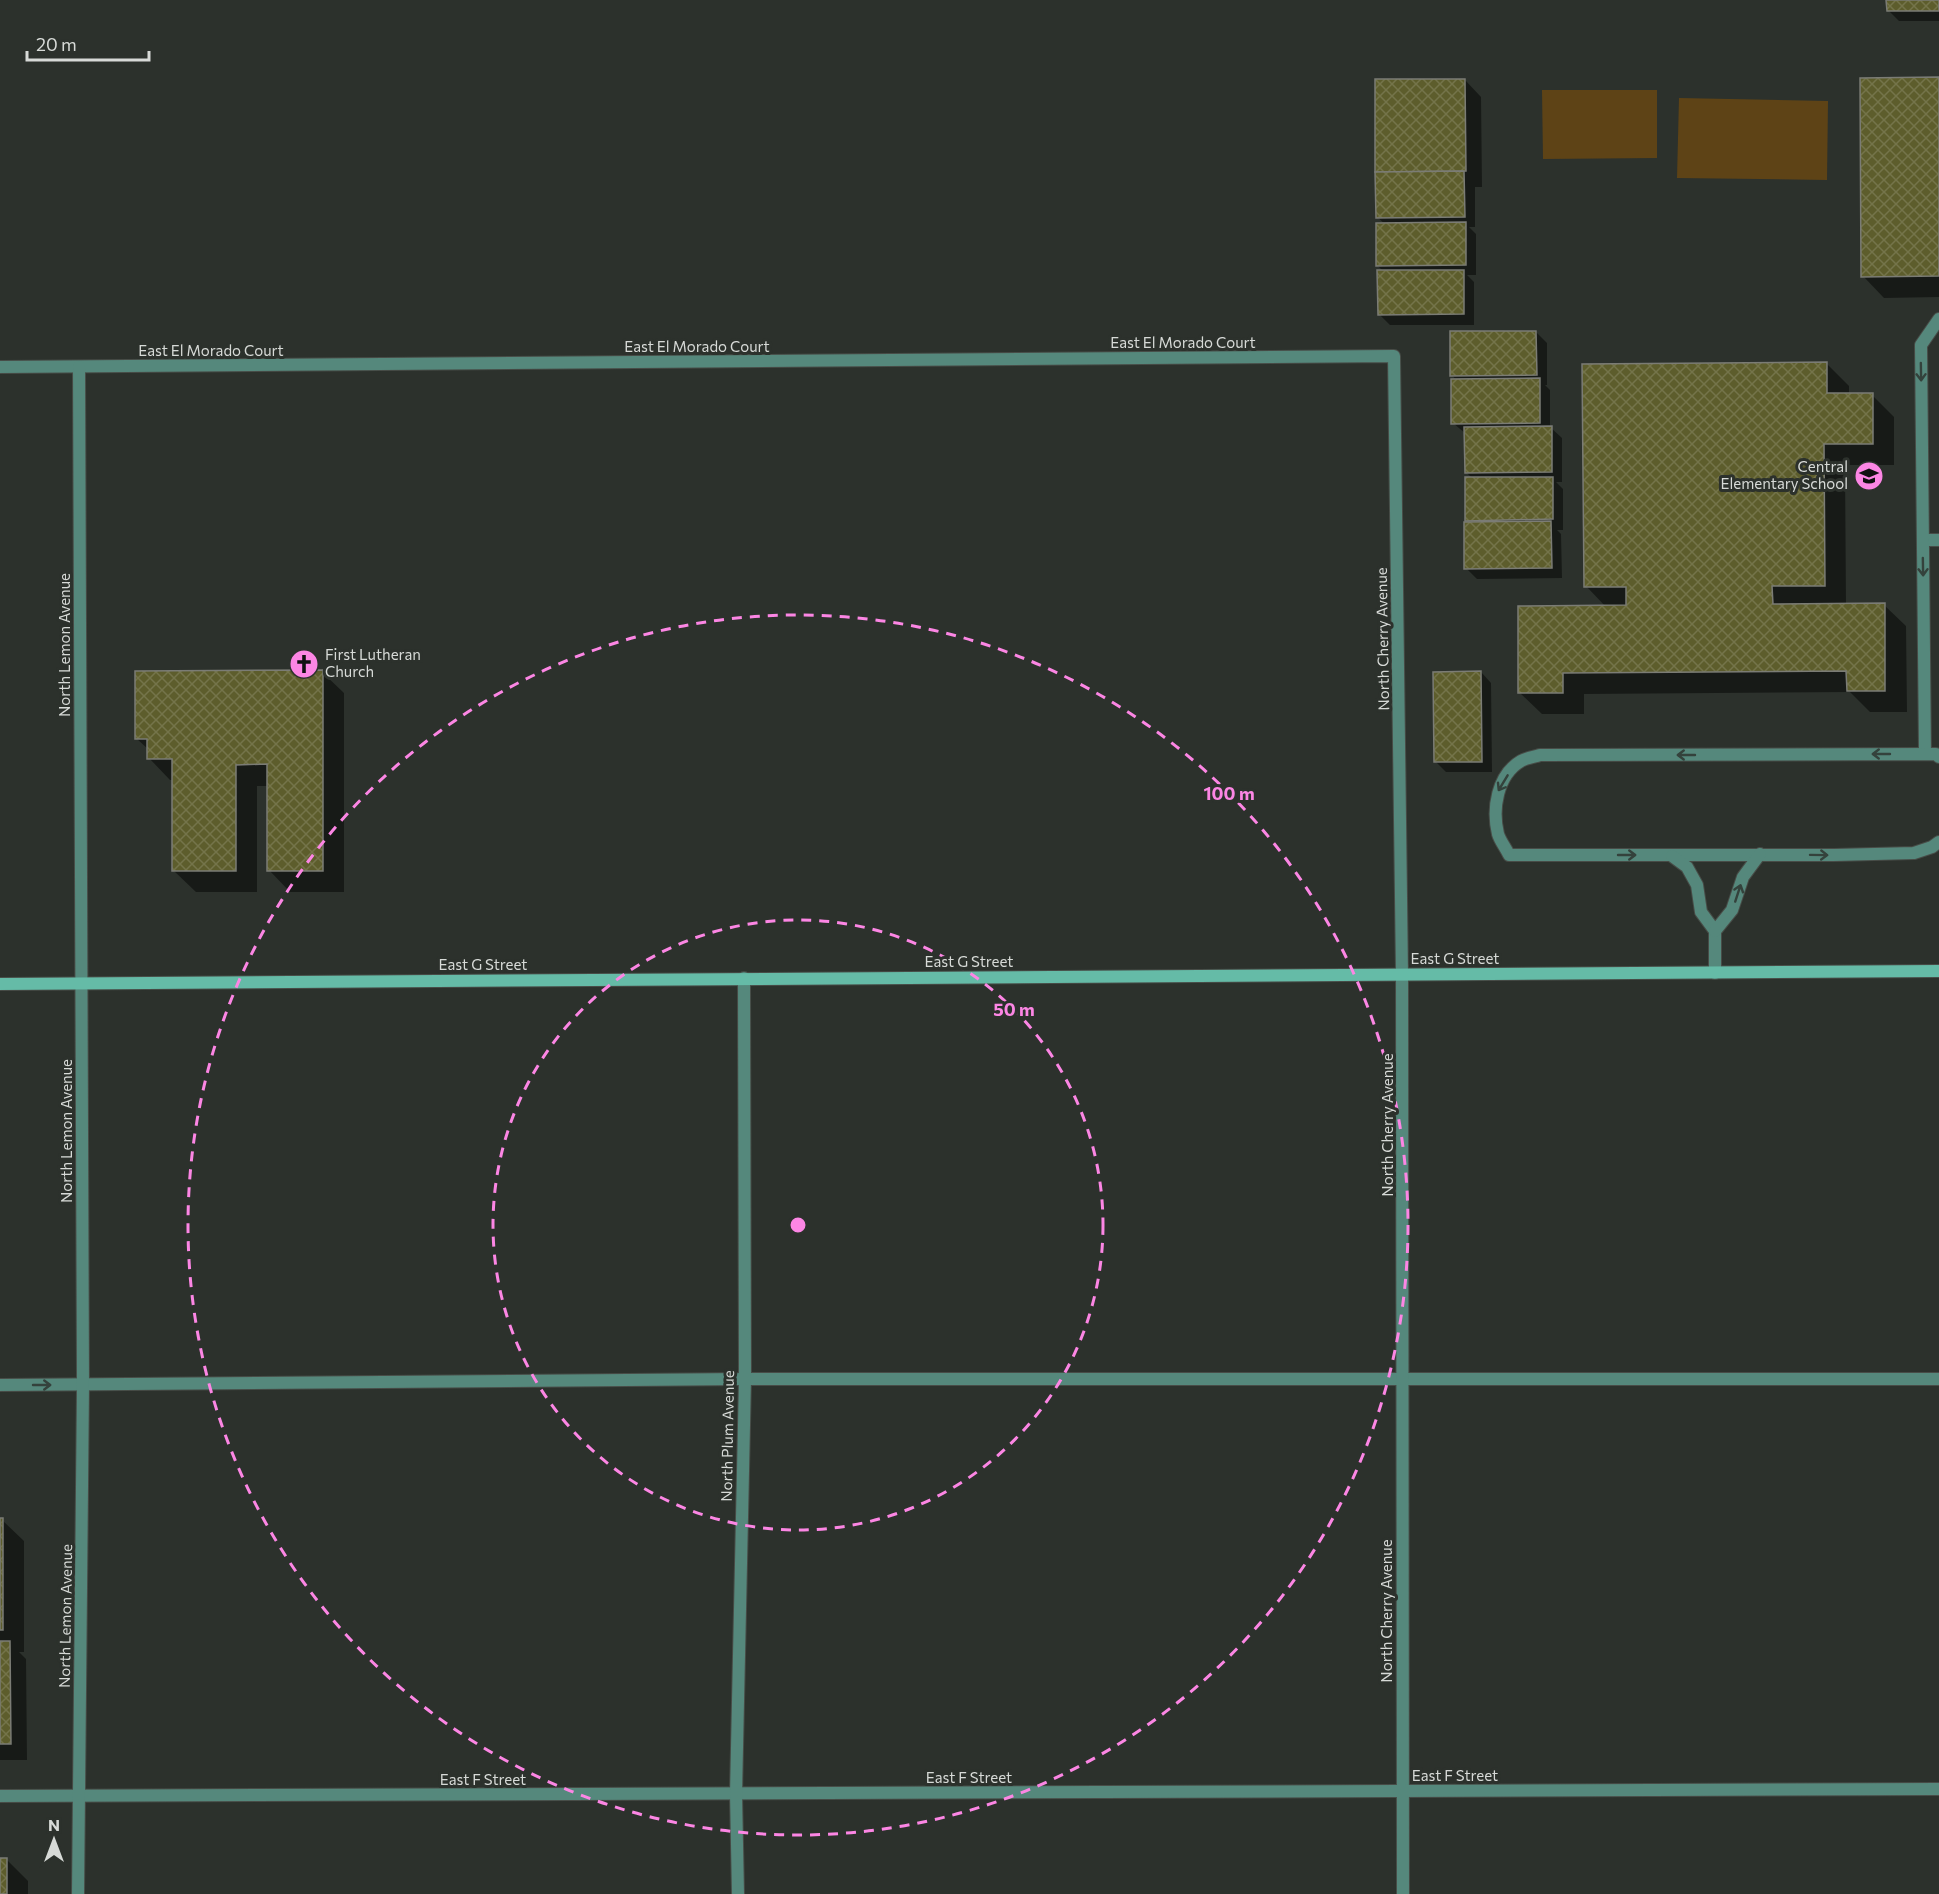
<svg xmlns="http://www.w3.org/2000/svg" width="1939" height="1894" font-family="Commissioner,sans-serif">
<defs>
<pattern id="building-cross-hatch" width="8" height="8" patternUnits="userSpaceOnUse" patternTransform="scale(1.5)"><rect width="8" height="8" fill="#5d5d2c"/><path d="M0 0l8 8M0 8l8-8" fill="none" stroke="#74744a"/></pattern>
</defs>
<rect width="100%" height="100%" fill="#2c312c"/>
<g fill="#5e4316">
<polygon points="1542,90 1657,90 1657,158 1543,159"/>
<polygon points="1679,98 1828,101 1827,180 1677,178"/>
</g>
<g fill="#0007">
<polygon points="1888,0 1939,0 1939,21 1899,21 1888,10"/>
<polygon points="1939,79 1939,297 1884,298 1863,276"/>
<polygon points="1465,80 1481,97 1482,187 1475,187 1475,227 1469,227 1476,234 1476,275 1467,275 1474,282 1474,325 1390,325 1379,314 1384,272 1378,266 1385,224 1377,217"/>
<polygon points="1536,332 1547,343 1547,385 1545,385 1550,390 1550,427 1562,438 1562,482 1556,482 1563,489 1563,530 1557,530 1561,534 1562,578 1477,579 1466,568 1470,523 1467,520 1473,479 1466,472 1466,434 1453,423 1456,380 1452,375"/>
<polygon points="1827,364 1849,386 1849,395 1872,395 1894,417 1894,465 1845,465 1846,605 1884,605 1906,626 1907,712 1870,712 1850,692 1584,694 1584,714 1542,714 1520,693 1606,607 1586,586"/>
<polygon points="322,672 344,693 344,892 290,892 269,870 269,786 257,786 257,892 196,892 174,871 173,780 170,780 149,758 149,750 136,738"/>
<polygon points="1481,672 1491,683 1492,772 1446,772 1435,761"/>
<polygon points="0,1520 2,1520 24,1541 24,1652 19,1652 26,1659 27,1760 0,1760"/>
<polygon points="0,1859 6,1859 28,1881 28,1894 0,1894"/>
</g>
<g fill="url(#building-cross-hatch)" stroke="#7b7c75" stroke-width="1.5">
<polygon points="1886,0 1939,0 1939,11 1887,11"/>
<polygon points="1939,77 1939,276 1861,277 1860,78"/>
<polygon points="1375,79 1465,79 1466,171 1375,172"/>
<polygon points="1464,171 1465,217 1376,218 1375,172"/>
<polygon points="1466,222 1466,265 1376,266 1376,223"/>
<polygon points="1377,270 1464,270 1464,314 1378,315"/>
<polygon points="1450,331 1536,331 1537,375 1450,376"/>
<polygon points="1827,362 1827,393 1873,393 1873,444 1824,444 1825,586 1772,586 1773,604 1885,603 1885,691 1847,691 1846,671 1563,673 1563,693 1518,693 1518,606 1626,605 1626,587 1584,587 1582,364"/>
<polygon points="1540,378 1540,423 1451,424 1451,379"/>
<polygon points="1552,426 1552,472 1465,473 1464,427"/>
<polygon points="1465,477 1553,477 1553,519 1465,521"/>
<polygon points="1551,521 1552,568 1464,569 1464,522"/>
<polygon points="323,670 323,871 267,871 267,764 236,765 236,871 172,871 172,759 147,759 147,739 135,739 135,671"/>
<polygon points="1481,671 1482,762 1434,762 1433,672"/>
<rect x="0" y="1518" width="3" height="112"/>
<polygon points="0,1641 10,1641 11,1744 0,1744"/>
<rect x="0" y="1858" width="7" height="36"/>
</g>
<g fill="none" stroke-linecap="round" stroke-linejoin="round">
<g stroke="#474c47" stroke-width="14">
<g id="lane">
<polyline points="1923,540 1939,540"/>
<polyline points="1925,754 1921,345 1939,319"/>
<path d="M1939,757l-3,-3 -396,1c-6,2 -14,3 -19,6 -24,14 -29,48 -23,73 2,7 8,14 11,21h325l80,-2 18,-6 7,-5"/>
<polyline points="1672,856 1687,867 1697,885 1701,912 1715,931 1715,973"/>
<polyline points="1715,931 1732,910 1743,877 1760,854"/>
<polyline points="0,1385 745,1379 1939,1379"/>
</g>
</g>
<g stroke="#474c47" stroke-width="14">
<g id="street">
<polyline points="0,367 1394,356 1402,975 1403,1894"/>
<polyline points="0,1796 1939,1789"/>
<polyline points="78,1894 83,1385 79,367"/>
<polyline points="738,1894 736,1794 745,1379 744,978"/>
</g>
</g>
<g stroke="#474c47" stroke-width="14">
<polyline id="secondary" points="0,984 1939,971"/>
</g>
<use href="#lane" stroke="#55887c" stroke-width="12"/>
<use href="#street" stroke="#55887c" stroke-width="12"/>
<use href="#secondary" stroke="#65bba7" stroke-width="12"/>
</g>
<defs><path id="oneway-shaft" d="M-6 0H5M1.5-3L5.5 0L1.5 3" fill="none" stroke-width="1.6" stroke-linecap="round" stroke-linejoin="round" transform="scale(1.5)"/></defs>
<g stroke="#34423c">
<use href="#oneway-shaft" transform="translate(1921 372) rotate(89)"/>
<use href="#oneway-shaft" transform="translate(1923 567) rotate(89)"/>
<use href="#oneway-shaft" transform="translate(1881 754) rotate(180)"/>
<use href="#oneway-shaft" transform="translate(1686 755) rotate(180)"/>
<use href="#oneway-shaft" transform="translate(1503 783) rotate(121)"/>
<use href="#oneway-shaft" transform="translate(1627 855)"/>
<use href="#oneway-shaft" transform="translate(1819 855) rotate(1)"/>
<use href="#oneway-shaft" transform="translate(1738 893) rotate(-72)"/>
<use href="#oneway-shaft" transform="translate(42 1385)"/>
</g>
<g fill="none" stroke="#fc86e4" stroke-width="3" stroke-dasharray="10 8">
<circle cx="798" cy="1225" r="305"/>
<circle cx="798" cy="1225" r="610"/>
</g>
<defs>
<g id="school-disc" transform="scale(1.5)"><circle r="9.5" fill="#fc86e4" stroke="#2c312c"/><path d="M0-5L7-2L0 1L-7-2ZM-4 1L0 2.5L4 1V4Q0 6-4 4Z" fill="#111"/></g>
<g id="church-disc" transform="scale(1.5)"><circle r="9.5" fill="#fc86e4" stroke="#2c312c"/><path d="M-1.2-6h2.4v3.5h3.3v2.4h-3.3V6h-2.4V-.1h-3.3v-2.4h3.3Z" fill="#111"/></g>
</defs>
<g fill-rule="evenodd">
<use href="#school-disc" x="1869" y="476"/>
<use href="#church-disc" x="304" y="664"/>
</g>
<g text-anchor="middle" stroke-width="6" stroke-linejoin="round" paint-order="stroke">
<g font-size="15" fill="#d7dad7" stroke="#2c312c">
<text x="1183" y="348">East El Morado Court</text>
<text x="697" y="352">East El Morado Court</text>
<text x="211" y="356">East El Morado Court</text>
<text transform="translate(1383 639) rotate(-91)" y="5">North Cherry Avenue</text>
<text transform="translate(65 645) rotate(-90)" y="5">North Lemon Avenue</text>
<text x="1455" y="964">East G Street</text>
<text x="969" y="967">East G Street</text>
<text x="483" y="970">East G Street</text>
<text transform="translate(1388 1125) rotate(-90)" y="5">North Cherry Avenue</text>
<text transform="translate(67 1131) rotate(-90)" y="5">North Lemon Avenue</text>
<text transform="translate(728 1436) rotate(-89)" y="5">North Plum Avenue</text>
<text transform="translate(1387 1611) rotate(-90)" y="5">North Cherry Avenue</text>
<text transform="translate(66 1616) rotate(-89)" y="5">North Lemon Avenue</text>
<text x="1455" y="1781">East F Street</text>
<text x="969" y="1783">East F Street</text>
<text x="483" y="1785">East F Street</text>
</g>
<g font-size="15" fill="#d7dad7" stroke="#2c312c" text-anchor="end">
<text x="1848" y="472">Central<tspan x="1848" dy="17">Elementary School</tspan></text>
<text x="325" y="660" text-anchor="start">First Lutheran<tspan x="325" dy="17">Church</tspan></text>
</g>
</g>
<circle cx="798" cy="1225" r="9" fill="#fc86e4" stroke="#2c312c" stroke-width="3"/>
<g font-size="18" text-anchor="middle" font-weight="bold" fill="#fc86e4" stroke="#2c312c" stroke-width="6" stroke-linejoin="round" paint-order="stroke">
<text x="1229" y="800">100 m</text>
<text x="1014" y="1016">50 m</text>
</g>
<g transform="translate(54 1840)" stroke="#2c312c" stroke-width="4.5" paint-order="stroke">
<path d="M0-4.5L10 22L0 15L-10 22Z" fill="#d7dad7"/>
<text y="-9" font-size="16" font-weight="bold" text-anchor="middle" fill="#d7dad7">N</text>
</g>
<path d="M27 51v9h122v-9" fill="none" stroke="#d7dad7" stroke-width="3"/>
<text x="36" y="51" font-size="18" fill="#d7dad7" stroke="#2c312c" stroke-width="4.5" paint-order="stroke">20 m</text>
</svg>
